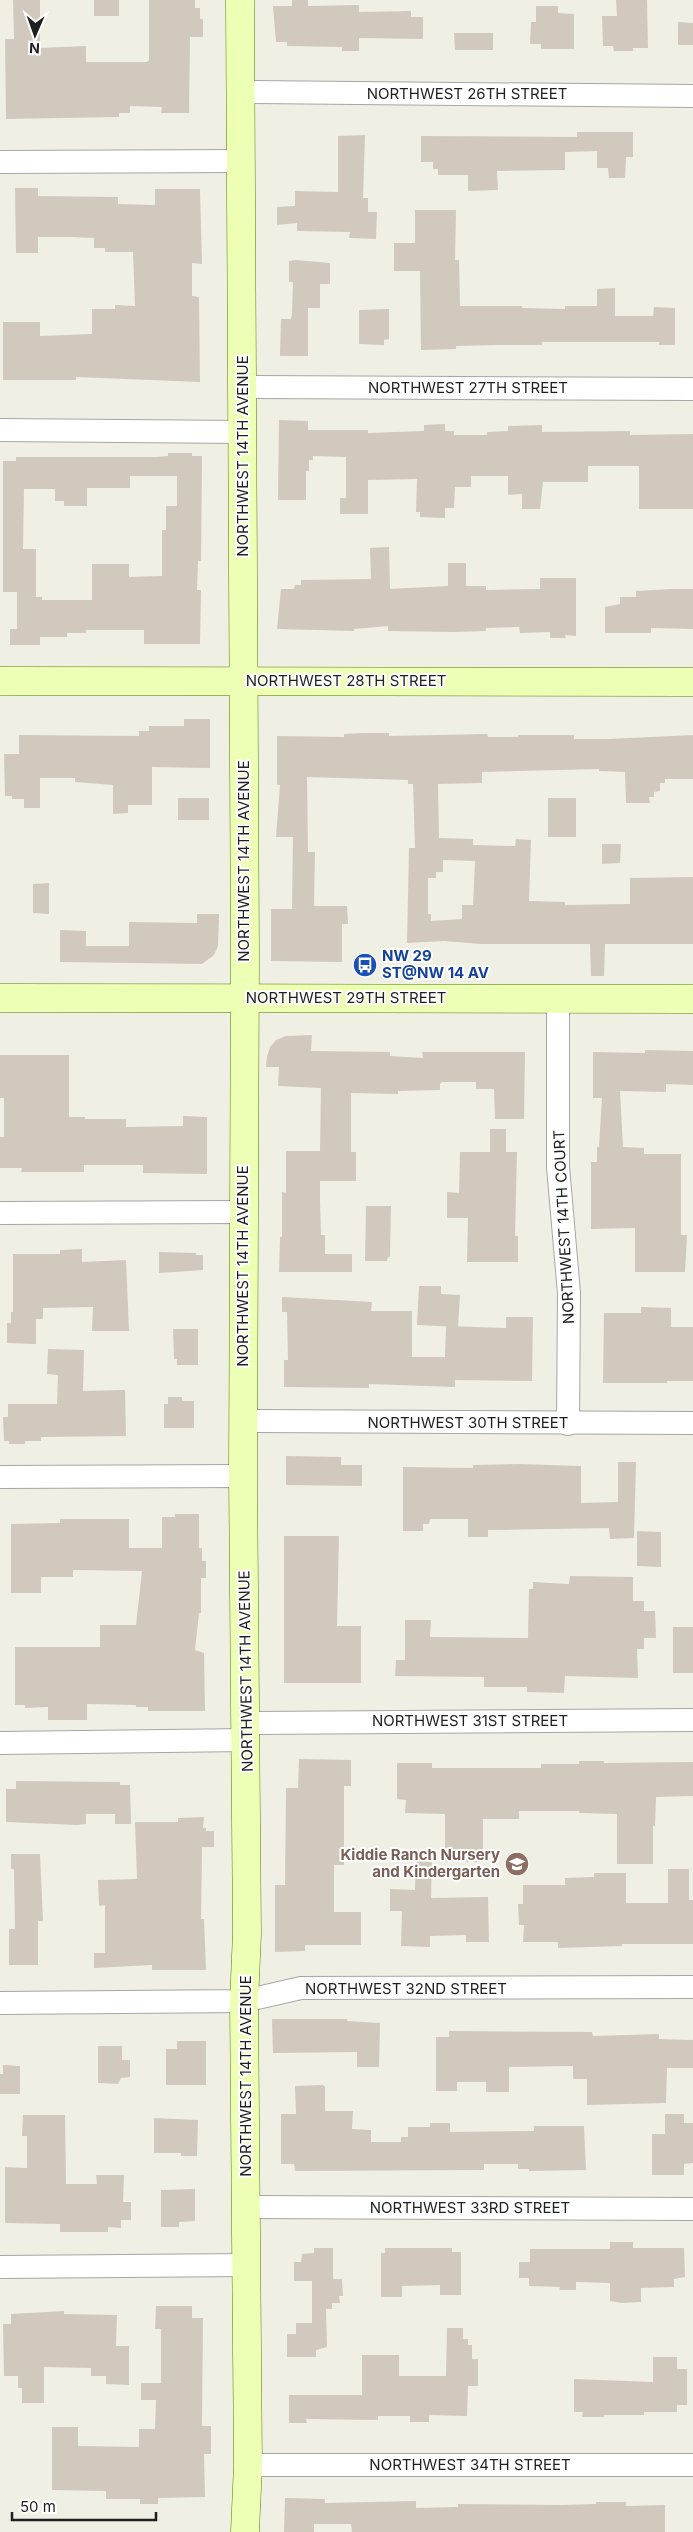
<svg xmlns="http://www.w3.org/2000/svg" width="693" height="2532" font-family="Inter,sans-serif">
<rect width="100%" height="100%" fill="#f0efe4"/>
<g fill="#d1c9bd" fill-rule="evenodd">
<polygon points="13,0 40,0 40,48 86,46 86,62 147,62 149,60 149,0 195,0 195,8 200,8 200,19 203,19 203,37 190,37 189,113 161,113 162,107 130,106 130,113 119,113 119,117 6,119 5,39 14,39"/>
<rect x="94" y="0" width="25" height="16"/>
<polygon points="292,0 308,0 308,6 359,5 359,12 411,11 411,17 423,17 423,39 359,38 359,51 342,51 342,47 287,46 287,42 276,42 273,6 292,6"/>
<polygon points="616,0 647,0 648,48 633,48 633,51 614,51 613,46 603,46 602,16 617,16"/>
<polygon points="536,6 558,6 558,13 574,14 574,49 541,49 541,44 530,44 531,22 536,22"/>
<polygon points="678,22 693,23 693,45 678,45"/>
<polygon points="454,33 493,33 493,50 455,50"/>
<polygon points="577,132 633,132 633,157 626,157 625,178 609,178 608,168 597,168 597,151 565,152 565,170 497,171 498,190 468,191 468,175 438,175 438,169 433,169 433,162 421,162 421,136 577,137"/>
<polygon points="365,135 363,198 368,198 368,212 377,212 376,239 349,238 350,232 297,231 297,223 277,225 277,207 295,206 295,191 338,192 338,136"/>
<polygon points="15,188 38,188 38,196 118,197 118,204 155,205 155,189 200,189 202,264 192,263 192,296 199,297 200,382 76,377 76,380 3,380 3,322 40,322 40,336 92,334 92,309 115,309 115,305 135,306 133,252 105,252 105,248 94,248 94,238 70,237 38,237 38,253 16,253"/>
<polygon points="415,210 456,210 455,260 459,260 460,306 522,306 522,308 565,309 565,306 597,306 597,289 615,288 615,316 653,316 654,307 675,308 675,345 659,345 659,342 542,342 542,345 499,345 456,346 456,349 421,350 420,271 394,271 394,243 415,243"/>
<polygon points="296,260 330,263 330,284 320,284 320,308 308,308 308,356 280,356 281,319 291,319 292,314 293,282 289,282 289,261"/>
<polygon points="389,309 389,339 384,340 384,345 359,344 359,310"/>
<polygon points="279,420 308,421 308,430 368,430 368,433 424,431 424,425 445,424 445,431 454,431 454,435 487,435 487,432 508,431 508,426 542,425 542,432 630,431 630,435 693,434 693,509 639,509 639,466 588,466 588,482 543,482 540,509 522,509 522,494 508,495 508,476 471,476 471,487 455,487 454,508 445,508 445,518 420,517 420,512 416,512 417,479 368,480 368,514 340,514 340,498 346,498 346,457 313,456 313,460 309,460 309,471 306,471 306,500 278,500"/>
<path d="M168,453h24v3h10l-1,105h-3l-1,29h4l-1,54h-56v-14h-58v3h-19v4h-27v8h-30v-16h7v-37h-14v-131h13v-4h141l11,-1zM130,476h47v30h-11v24h-4v46l-33,1v-13h-37v36h-50v-3h-6v-48h-13l1,-60h31v12h9v5h23v-18h43z"/>
<polygon points="389,547 390,589 448,586 448,563 466,563 466,586 486,586 486,590 540,589 540,578 576,578 576,636 565,635 566,638 550,638 550,632 520,633 519,627 486,628 486,631 453,632 388,631 388,626 354,629 354,631 277,629 281,589 294,589 295,585 301,585 301,580 371,579 370,548"/>
<polygon points="671,589 693,589 693,629 651,628 651,633 605,633 605,607 620,604 620,597 636,597 636,591"/>
<polygon points="184,719 210,719 210,768 152,767 152,805 128,805 128,813 113,814 113,785 75,782 75,778 40,778 40,808 24,808 24,799 12,799 12,796 5,796 4,754 19,754 19,735 139,736 139,731 149,731 149,726 184,726"/>
<path d="M363,733h26v3l98,-2 1,3h30v-2h56v4h34l85,-4v44h-28v4h-5v8l-6,1v5h-5l1,6h-24l-1,-31 -26,-1v-2l-117,3v11l-44,1 1,54 34,1v6l42,1 1,-7 15,1 -2,61 36,1v3l65,-1v-26l63,-1v67h-88l-1,32h-13l-1,-32h-109l-37,-3 -37,2 2,-95h6l-2,-64h-5v-4l-101,-3 1,75h7l-1,54h33l1,18h-6v38l-71,-1v-52h21l1,-72h-17l4,-52h-3v-49l67,1v-3zM443,860l32,1 -2,44h-11v14l-31,2v-7h-3v-36h8v-6h7z"/>
<rect x="178" y="798" width="31" height="22"/>
<rect x="548" y="798" width="28" height="39"/>
<polygon points="602,844 621,844 620,863 602,864"/>
<polygon points="49,883 49,914 33,913 33,884"/>
<polygon points="197,914 219,914 218,946 214,955 202,964 60,962 60,930 86,931 86,946 129,946 129,922 197,923"/>
<polygon points="312,1035 311,1051 390,1052 390,1056 423,1058 422,1052 525,1052 524,1119 495,1119 494,1089 476,1089 476,1082 442,1082 440,1084 440,1090 398,1091 398,1094 351,1093 351,1152 356,1152 356,1181 320,1181 320,1202 321,1235 325,1235 325,1254 352,1254 352,1272 279,1272 280,1237 282,1237 282,1192 286,1193 286,1151 320,1151 321,1088 278,1086 279,1067 266,1067 267,1056 270,1047 276,1040 286,1036"/>
<polygon points="645,1050 693,1051 693,1085 666,1084 666,1092 620,1091 623,1147 644,1148 644,1154 681,1154 681,1235 687,1235 685,1272 635,1272 635,1228 591,1229 591,1162 597,1162 597,1147 599,1147 602,1098 593,1098 593,1052 645,1053"/>
<polygon points="0,1055 69,1055 69,1117 85,1117 85,1119 126,1119 126,1127 183,1126 183,1116 207,1117 207,1174 143,1173 143,1165 84,1165 84,1172 21,1172 22,1168 0,1168 0,1137 4,1137 4,1098 0,1098"/>
<polygon points="490,1129 506,1129 506,1152 517,1152 515,1236 518,1236 518,1262 467,1262 468,1218 447,1218 447,1192 459,1193 460,1152 490,1152"/>
<polygon points="366,1206 391,1206 390,1257 388,1257 387,1261 365,1261"/>
<polygon points="82,1249 82,1262 126,1260 129,1331 92,1331 93,1307 43,1308 43,1319 36,1319 36,1344 7,1343 7,1323 11,1323 11,1312 13,1312 13,1254 60,1254 60,1250"/>
<polygon points="159,1252 196,1253 196,1255 203,1255 203,1270 159,1273"/>
<polygon points="419,1286 441,1286 441,1294 460,1295 458,1327 417,1325"/>
<polygon points="282,1297 372,1302 371,1311 412,1311 412,1357 445,1357 446,1326 506,1328 506,1317 533,1317 532,1381 455,1380 455,1387 369,1384 369,1388 284,1387 284,1360 288,1360 287,1312 282,1312"/>
<polygon points="641,1307 671,1308 671,1327 693,1327 693,1381 667,1381 667,1383 603,1383 604,1313 641,1313"/>
<polygon points="173,1329 198,1329 198,1365 177,1365 177,1359 174,1359"/>
<polygon points="48,1349 84,1350 83,1391 125,1390 126,1436 41,1437 41,1441 25,1441 25,1444 9,1444 9,1441 4,1441 3,1417 8,1417 8,1404 57,1404 58,1375 47,1374"/>
<polygon points="168,1397 182,1397 182,1401 194,1401 194,1428 164,1428 164,1404 168,1404"/>
<polygon points="286,1456 341,1457 341,1465 362,1465 362,1486 286,1485"/>
<polygon points="618,1462 636,1462 634,1538 610,1539 609,1528 488,1530 488,1537 468,1537 468,1519 430,1519 429,1524 423,1524 423,1531 403,1531 403,1467 473,1468 473,1465 518,1464 581,1466 581,1503 618,1502"/>
<polygon points="175,1514 199,1514 199,1548 202,1548 202,1561 206,1561 206,1578 201,1578 201,1613 199,1613 195,1650 204,1653 205,1711 148,1711 148,1707 136,1707 136,1705 87,1704 87,1720 48,1720 48,1707 25,1708 25,1705 15,1705 15,1647 100,1647 100,1625 136,1625 142,1571 73,1570 73,1577 41,1577 41,1593 11,1593 11,1524 60,1523 60,1519 129,1519 129,1548 162,1548 162,1517 175,1517"/>
<polygon points="637,1531 661,1532 661,1567 637,1566"/>
<polygon points="284,1536 339,1536 337,1626 361,1626 361,1683 284,1683"/>
<polygon points="570,1576 633,1577 633,1601 644,1601 644,1611 655,1611 656,1638 644,1638 644,1649 637,1649 638,1678 565,1676 564,1693 527,1692 527,1687 484,1687 484,1677 395,1676 396,1660 405,1660 405,1620 431,1620 430,1637 528,1638 529,1589 533,1589 533,1582 569,1584"/>
<rect x="673" y="1627" width="20" height="46"/>
<polygon points="299,1759 351,1760 351,1786 344,1786 344,1865 334,1865 334,1912 361,1912 361,1945 305,1945 305,1951 275,1952 275,1885 285,1885 286,1788 298,1788"/>
<polygon points="579,1761 604,1761 604,1763 693,1762 693,1796 656,1797 655,1826 653,1826 653,1864 617,1864 617,1814 579,1813 579,1811 519,1811 519,1819 483,1819 483,1862 445,1862 445,1814 405,1813 406,1800 397,1799 397,1763 432,1763 432,1768 541,1768 541,1764 579,1764"/>
<polygon points="16,1781 120,1782 120,1785 130,1785 131,1824 115,1824 115,1814 86,1814 86,1824 77,1825 6,1822 6,1789 16,1789"/>
<polygon points="204,1817 203,1828 206,1828 206,1831 214,1831 214,1847 202,1847 201,1919 204,1919 206,1970 152,1970 152,1965 94,1968 94,1953 105,1953 105,1905 99,1906 98,1880 137,1879 135,1822 178,1822 178,1818"/>
<polygon points="416,1850 432,1850 431,1898 488,1897 489,1942 466,1942 466,1935 430,1936 430,1947 401,1946 402,1911 390,1911 390,1889 415,1890"/>
<polygon points="11,1854 40,1854 43,1921 38,1921 38,1965 9,1965 9,1929 15,1929 14,1869 11,1869"/>
<polygon points="668,1869 689,1869 689,1900 693,1900 693,1944 622,1944 622,1946 558,1948 558,1942 523,1942 524,1925 519,1925 518,1904 523,1904 523,1885 565,1885 565,1878 594,1877 594,1873 626,1873 626,1903 668,1903"/>
<polygon points="272,2019 347,2019 347,2021 380,2023 379,2067 357,2067 357,2052 273,2053"/>
<polygon points="449,2031 592,2032 593,2036 659,2034 659,2039 693,2040 693,2068 667,2068 666,2103 587,2105 587,2079 573,2079 573,2066 509,2067 509,2092 486,2092 486,2082 457,2082 457,2091 436,2091 436,2037 449,2037"/>
<polygon points="177,2041 206,2041 206,2085 166,2085 166,2049 177,2049"/>
<polygon points="98,2046 122,2046 122,2060 130,2060 130,2077 121,2078 118,2084 98,2083"/>
<polygon points="3,2065 20,2066 20,2094 0,2094 0,2074 3,2074"/>
<polygon points="323,2085 325,2087 325,2111 353,2111 352,2129 371,2130 371,2142 401,2142 401,2137 408,2137 408,2127 430,2127 430,2123 450,2123 450,2132 534,2131 534,2126 584,2126 586,2170 529,2171 529,2169 518,2169 518,2164 484,2164 484,2170 295,2171 294,2164 281,2164 281,2114 296,2114 295,2086"/>
<polygon points="665,2114 684,2114 684,2123 693,2123 693,2163 684,2164 684,2175 652,2175 652,2134 665,2134"/>
<polygon points="23,2115 65,2115 66,2184 97,2184 96,2175 124,2175 123,2202 131,2202 131,2220 121,2220 121,2228 108,2227 108,2232 60,2232 60,2224 5,2223 5,2167 27,2168 27,2136 22,2136"/>
<polygon points="154,2118 198,2120 197,2156 181,2156 181,2153 154,2153"/>
<polygon points="195,2189 195,2221 179,2222 179,2227 161,2227 161,2190"/>
<polygon points="610,2242 633,2242 633,2248 684,2248 685,2277 674,2279 674,2287 641,2288 641,2302 622,2303 610,2301 610,2283 576,2282 576,2290 559,2290 560,2287 529,2286 529,2278 519,2278 519,2262 530,2262 530,2249 610,2249"/>
<polygon points="314,2248 333,2248 333,2279 342,2279 343,2296 339,2296 340,2303 332,2303 332,2309 326,2309 327,2347 316,2350 316,2357 287,2357 287,2334 296,2334 296,2323 312,2323 312,2281 294,2281 294,2262 301,2262 302,2254 314,2253"/>
<polygon points="385,2248 452,2248 452,2252 461,2252 461,2295 440,2295 440,2285 402,2286 402,2297 381,2297 381,2253 385,2253"/>
<polygon points="156,2306 192,2306 192,2318 203,2318 202,2426 211,2426 211,2454 204,2454 205,2497 158,2498 158,2504 140,2504 140,2499 106,2499 106,2491 52,2490 52,2427 78,2427 78,2446 139,2447 139,2429 155,2429 156,2400 141,2400 141,2383 161,2383 161,2329 155,2329"/>
<polygon points="64,2311 64,2314 117,2315 116,2346 129,2346 129,2385 106,2384 106,2376 91,2376 91,2368 44,2367 44,2403 22,2403 22,2388 18,2388 18,2376 4,2376 3,2324 11,2324 11,2314"/>
<polygon points="447,2328 463,2328 463,2339 468,2339 468,2345 472,2345 472,2359 478,2359 478,2386 468,2386 467,2416 429,2415 429,2422 410,2422 410,2416 378,2416 378,2420 306,2419 307,2423 289,2423 289,2395 362,2395 362,2355 399,2355 399,2376 446,2376"/>
<polygon points="653,2357 677,2357 677,2369 687,2369 687,2405 677,2405 677,2412 644,2412 644,2415 604,2415 604,2417 582,2417 583,2412 574,2412 574,2379 653,2382"/>
<polygon points="285,2498 325,2499 325,2503 416,2501 416,2508 458,2507 458,2504 563,2505 596,2504 596,2502 626,2502 626,2506 665,2505 665,2532 352,2532 351,2524 314,2524 314,2532 284,2532"/>
</g>
<g fill="none" stroke-linecap="round" stroke-linejoin="round">
<g stroke="#a6a6a6" stroke-width="24">
<g id="street">
<polyline points="241,92 693,96"/>
<polyline points="0,162 241,161"/>
<polyline points="242,387 693,389"/>
<polyline points="0,430 243,432"/>
<polyline points="558,999 558,1167 569,1293 568,1424"/>
<polyline points="0,1213 242,1212"/>
<polyline points="243,1421 693,1423"/>
<polyline points="0,1477 243,1476"/>
<polyline points="246,1723 693,1720"/>
<polyline points="0,1743 247,1740"/>
<polyline points="0,2003 244,2001 301,1988 693,1987"/>
<polyline points="247,2207 693,2209"/>
<polyline points="0,2267 246,2265"/>
<polyline points="248,2465 693,2465"/>
</g>
</g>
<g stroke="#567b00" stroke-width="29">
<g id="secondary">
<polyline points="240,0 245,954 243,1476 247,1934 244,2001 248,2465 245,2532"/>
<polyline points="0,681 693,682"/>
<polyline points="0,998 693,999"/>
</g>
</g>
<use href="#street" stroke="#fff" stroke-width="22"/>
<use href="#secondary" stroke="#ecffb4" stroke-width="28"/>
</g>
<defs>
<g id="bus-disc" transform="scale(1.25)"><circle r="9.5" fill="#1a4fb4" stroke="#fff"/><path d="M-5-6H5V4H4V6H2V4H-2V6H-4V4H-5ZM-3.5-4V0h7V-4ZM-3.5 1.2v1.5H-2V1.2ZM2 1.2v1.5H3.5V1.2Z" fill="#fff"/></g>
<g id="school-disc" transform="scale(1.25)"><circle r="9.5" fill="#8d6e63" stroke="#fff"/><path d="M0-5L7-2L0 1L-7-2ZM-4 1L0 2.5L4 1V4Q0 6-4 4Z" fill="#fff"/></g>
</defs>
<g fill-rule="evenodd">
<use href="#bus-disc" x="365" y="965"/>
<use href="#school-disc" x="517" y="1864"/>
</g>
<g text-anchor="middle" stroke-width="4" stroke-linejoin="round" paint-order="stroke">
<g font-size="15" fill="#1f1f1f" stroke="#fff">
<text x="467" y="99">NORTHWEST 26TH STREET</text>
<text x="468" y="393">NORTHWEST 27TH STREET</text>
<text transform="translate(243 456) rotate(-90)" y="5">NORTHWEST 14TH AVENUE</text>
<text x="346" y="686">NORTHWEST 28TH STREET</text>
<text transform="translate(244 861) rotate(-90)" y="5">NORTHWEST 14TH AVENUE</text>
<text x="346" y="1003">NORTHWEST 29TH STREET</text>
<text transform="translate(564 1227) rotate(-93)" y="5">NORTHWEST 14TH COURT</text>
<text transform="translate(243 1266) rotate(-90)" y="5">NORTHWEST 14TH AVENUE</text>
<text x="468" y="1428">NORTHWEST 30TH STREET</text>
<text transform="translate(246 1671) rotate(-91)" y="5">NORTHWEST 14TH AVENUE</text>
<text x="470" y="1726">NORTHWEST 31ST STREET</text>
<text x="406" y="1994">NORTHWEST 32ND STREET</text>
<text transform="translate(246 2076) rotate(-90)" y="5">NORTHWEST 14TH AVENUE</text>
<text x="470" y="2213">NORTHWEST 33RD STREET</text>
<text x="470" y="2470">NORTHWEST 34TH STREET</text>
</g>
<g font-size="15" font-weight="bold" fill="#164399" stroke="#fff" text-anchor="start">
<text x="382" y="961">NW 29<tspan x="382" dy="17">ST@NW 14 AV</tspan></text>
</g>
<g font-size="15" font-weight="bold" fill="#785e54" stroke="#fff" text-anchor="end">
<text x="500" y="1860">Kiddie Ranch Nursery<tspan x="500" dy="17">and Kindergarten</tspan></text>
</g>
</g>
<g transform="translate(35 35) rotate(182)" stroke="#ffffff" stroke-width="4" paint-order="stroke">
<path d="M0-4L9 19L0 12L-9 19Z" fill="#1f1f1f"/>
<text y="-8" font-size="14" font-weight="bold" text-anchor="middle" fill="#1f1f1f">N</text>
</g>
<path d="M12 2512v8h144v-8" fill="none" stroke="#1f1f1f" stroke-width="2.5"/>
<text x="20" y="2512" font-size="15" fill="#1f1f1f" stroke="#ffffff" stroke-width="4" paint-order="stroke">50 m</text>
</svg>
